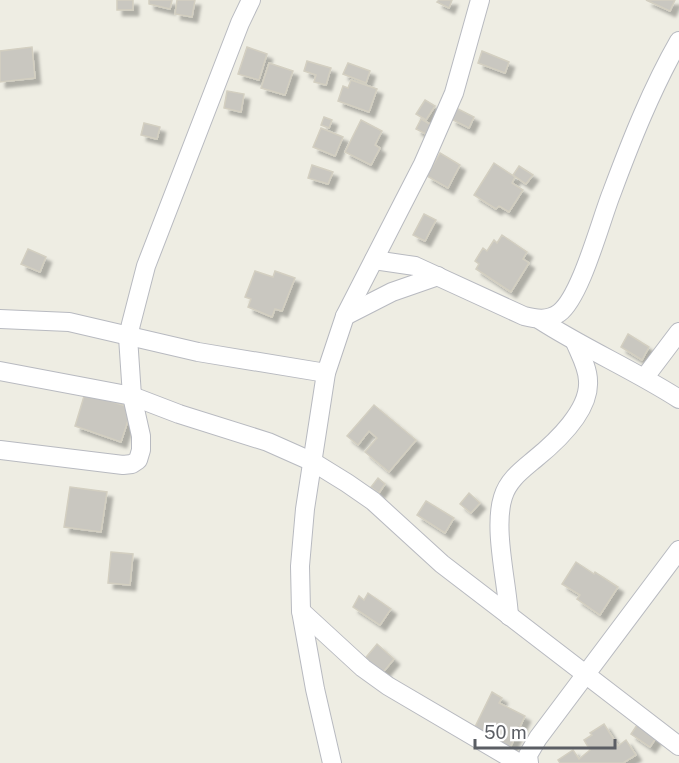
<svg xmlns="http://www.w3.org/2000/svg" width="679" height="763" font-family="'Public Sans',sans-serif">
<defs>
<filter id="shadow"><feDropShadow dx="5.5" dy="5.5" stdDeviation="1.5" flood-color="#0004"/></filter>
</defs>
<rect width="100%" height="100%" fill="#eeede3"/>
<g fill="#c9c7c0" stroke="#d3cfc1" stroke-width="1.5" filter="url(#shadow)">
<rect x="117" y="0" width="16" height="10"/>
<polygon points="149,0 172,0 170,9 149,4"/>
<polygon points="177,0 195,0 192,17 175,14"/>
<polygon points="439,0 452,0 449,8 437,2"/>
<polygon points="646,0 675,0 670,11"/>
<polygon points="32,47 35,78 0,82 0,51"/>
<polygon points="247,47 267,54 259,80 238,74"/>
<polygon points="482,51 509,62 505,73 478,63"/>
<polygon points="307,61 331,68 326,85 314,82 316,75 304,71"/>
<polygon points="269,63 293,71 285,95 261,88"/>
<polygon points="348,63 370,71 366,83 343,74"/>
<polygon points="351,80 377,89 369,112 338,101 343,86 348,88"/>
<polygon points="227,91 244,94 241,112 224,108"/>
<polygon points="425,100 435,106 426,120 416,114"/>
<polygon points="456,108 474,117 469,128 451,119"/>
<polygon points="324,117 332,120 329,128 321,125"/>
<polygon points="421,119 435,127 430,136 416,129"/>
<polygon points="361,120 382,131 375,145 380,148 371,165 345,152"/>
<polygon points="144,123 160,127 157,139 141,135"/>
<polygon points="321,128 343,137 335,156 313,147"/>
<polygon points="440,153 460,165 448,188 427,176"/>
<polygon points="494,163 515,177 512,183 523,190 509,212 499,206 496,209 474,195"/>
<polygon points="312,165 333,172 328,184 308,178"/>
<polygon points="519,166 533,175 526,184 513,175"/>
<polygon points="424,214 436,220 425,241 413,235"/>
<polygon points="502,235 527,252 523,259 529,263 511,292 476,269 479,264 475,261 483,248 487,251 494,240 497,243"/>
<polygon points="28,249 46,257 40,272 21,264"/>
<polygon points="255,271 273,277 275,271 295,278 282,311 275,309 272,317 248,307 251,299 245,297"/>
<polygon points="628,334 649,347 642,360 621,347"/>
<polygon points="85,393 132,408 121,442 75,426"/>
<polygon points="374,405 416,440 389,472 365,452 377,438 369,431 358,445 347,436"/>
<polygon points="378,478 385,484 379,493 371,487"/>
<polygon points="70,487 107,492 101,532 64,527"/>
<polygon points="469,493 480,503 471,513 460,504"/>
<polygon points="426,501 454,518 445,533 417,515"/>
<polygon points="111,552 133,554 130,585 108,583"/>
<polygon points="576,562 594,574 595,572 618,587 600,615 577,599 580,595 562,584"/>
<polygon points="368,593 391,609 380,625 353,607 359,596 364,600"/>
<polygon points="377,644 394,659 380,676 363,661"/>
<polygon points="492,692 502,698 499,703 525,716 510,748 474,729"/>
<polygon points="604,724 618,746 626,740 636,755 623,763 560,763 558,760 573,750 579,759 590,750 584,740 592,735 590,733"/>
<polygon points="637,725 656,738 650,747 631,734"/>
</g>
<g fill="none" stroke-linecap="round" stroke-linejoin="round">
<g stroke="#b8bac0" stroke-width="20">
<g id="minor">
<path d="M374,260l41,6 109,50c12,3 24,5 35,-3 22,-16 42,-94 53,-121 19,-51 40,-104 67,-151"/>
<polyline points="345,316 392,292 438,276"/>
<polyline points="0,319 69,322 198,352 326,373"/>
<path d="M540,320c45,29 94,50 139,79"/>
<polyline points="0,371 132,396 179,414 268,442 313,462 347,483 373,501 442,564 679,746"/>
<polyline points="645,377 679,332"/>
<polyline points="0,450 123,465 132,464 138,460 141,450 141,436 132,396 128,337 131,324 146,266 240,23 251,0"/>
<polyline points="301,611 363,668 388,686 519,763"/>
<path d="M509,616c-2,-34 -16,-88 -6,-119 5,-17 19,-27 32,-38 21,-17 55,-49 53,-78 0,-13 -8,-27 -13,-39"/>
<polyline points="332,763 315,689 301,611 300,566 305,509 326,373 345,316 423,164 454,93 480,0"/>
<polyline points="529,763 528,755 538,738 679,550"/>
</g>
</g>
<use href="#minor" stroke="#fff" stroke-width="18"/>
</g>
<path d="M475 739v9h140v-9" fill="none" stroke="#5b5e64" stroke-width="3"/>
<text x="484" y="739" font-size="18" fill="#5b5e64" stroke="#ffffff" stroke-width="4.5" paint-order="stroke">50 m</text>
</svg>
